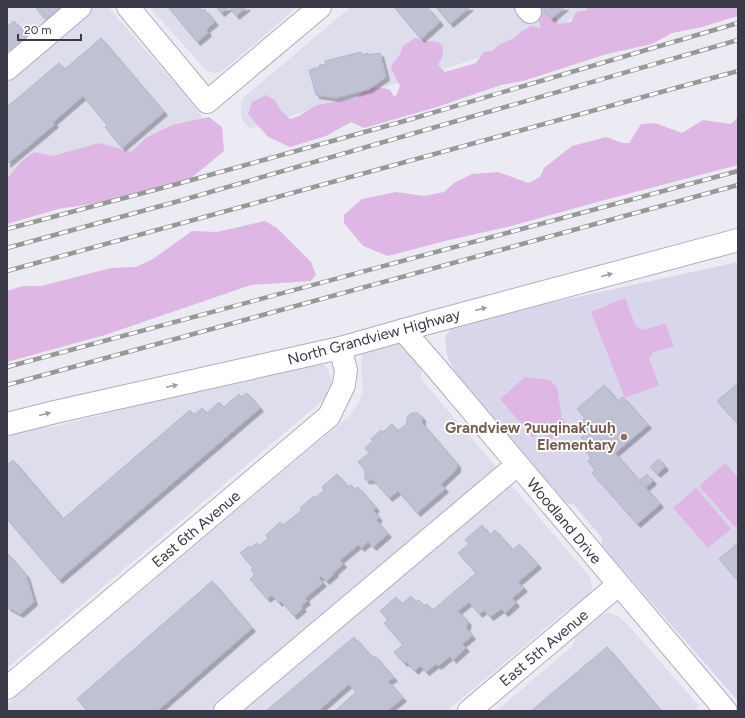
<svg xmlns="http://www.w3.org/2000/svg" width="745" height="718" font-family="Figtree,sans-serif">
<defs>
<filter id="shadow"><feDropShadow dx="3.5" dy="3.5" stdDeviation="0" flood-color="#0004"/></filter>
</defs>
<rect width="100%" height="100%" fill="#ecebf4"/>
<g fill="#deddeb">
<polygon points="7,7 108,7 185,95 216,135 7,190"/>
<polygon points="149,7 297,7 226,68 220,72 214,73 206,70"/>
<polygon points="351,7 589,7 545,37 250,129 243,121 241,114 241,103 244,97"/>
<polygon points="397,342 404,347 420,367 422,371 421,379 590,577 592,586 591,592 586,599 573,610 567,610 447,711 7,711 7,704 350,415 359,402 363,390 361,360 362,353 366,349"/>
<polygon points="314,360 322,364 327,368 332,381 328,393 321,402 7,668 7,439 17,429 22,427 53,427"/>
<polygon points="608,613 618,616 630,627 698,705 697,711 496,711 573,646 575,637 602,615"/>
</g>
<polygon fill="#d9d6eb" points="738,262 738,701 602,546 602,538 574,505 566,503 454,371 447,355 445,338 451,328 462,322"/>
<g fill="#deb7e4">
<path d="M584,7h154v9l-36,11 -30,6 -20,11 -45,10 -84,27 -22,4 -64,22 -73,21 -13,-6 -25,14 -36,11 -22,-10 -20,-23 4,-12 14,-7 9,5 6,11 9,8 9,-3 18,-11 40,-7c10,-13 19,-12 33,-8l4,7 3,-3 3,-8 -9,-18 1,-4 7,-8 4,-10 12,-8 11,3 12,1 5,4v9l-5,10 7,7 31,-9 8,-11 8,-1 7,-6 15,-7 8,-7 9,-5 10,2 -6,-17 4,-3 17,10 3,6 12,-2 5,-10 12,-2z"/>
<polygon points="209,117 222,127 224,151 190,179 111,201 58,209 7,224 7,179 20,163 34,152 53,156 99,143 131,152 146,138 172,125"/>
<polygon points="738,117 738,165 601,201 511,226 445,241 388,256 363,246 344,223 344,215 362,199 396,192 424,196 444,192 454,183 472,174 498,172 529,183 540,177 544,168 572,146 606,137 623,143 629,143 641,124 655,123 682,133 703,120 731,124"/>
<polygon points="265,221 277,228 311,262 316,275 311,281 251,285 105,335 7,362 7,291 23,286 41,286 111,268 136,267 153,259 192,231 217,232"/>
<polygon points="625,298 636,327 645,330 665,323 674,346 653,352 649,359 659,385 625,398 591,312"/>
<polygon points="525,377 550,380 557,388 562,418 568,425 549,441 541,431 533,438 500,399"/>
<polygon points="725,463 738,478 738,524 735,527 699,486"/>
<polygon points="696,488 731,529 708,548 673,508"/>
</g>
<g fill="#c1c1d4" stroke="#b5b5cf" filter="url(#shadow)">
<polygon points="35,7 61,7 46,20"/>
<polygon points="168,7 199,7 202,11 204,9 215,22 206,29 208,33 197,42"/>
<polygon points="216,7 247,7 236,16 229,7 221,13"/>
<polygon points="394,7 427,7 440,22 421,39"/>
<polygon points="436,7 470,7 450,24"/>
<polygon points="541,7 565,7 551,19"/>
<polygon points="14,21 28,36 10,51 7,48 7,27"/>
<polygon points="101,38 164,112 122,148 105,127 107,125 83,96 53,122 55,124 7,164 7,107 59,63 65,69"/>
<polygon points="361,52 362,55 368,53 368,55 380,53 386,77 369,89 336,98 316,95 309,70 320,67 319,65 326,64 325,61"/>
<polygon points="738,383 738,424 717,401"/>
<polygon points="604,385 618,401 623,397 648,425 615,453 660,504 637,524 592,473 595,470 588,461 591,458 584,449 588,446 581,438 585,434 577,425 585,418 577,409"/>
<polygon points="247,393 260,408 59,580 7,519 7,465 13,460 63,519 190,410 194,415 202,408 207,413 219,402 224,407 239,394 241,397"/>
<polygon points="411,413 418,413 422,417 422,423 457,464 457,469 441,484 445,489 417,513 398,491 389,498 373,480 365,480 365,470 358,462 369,453 365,448 373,441 371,439 381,430 383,432 392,424 398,431 405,425 407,422 407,417"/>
<polygon points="659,459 665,467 657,474 650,467"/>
<polygon points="337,474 348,487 351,485 355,489 358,487 376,508 373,510 379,518 376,520 388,534 373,547 368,542 361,548 358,545 340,560 343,564 334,572 335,573 326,581 321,576 319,578 323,583 305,598 307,601 301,606 303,608 294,616 281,601 279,603 272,595 267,599 250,579 255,575 251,570 253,568 240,553 249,546 250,548 257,543 259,546 268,538 266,535 280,522 283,525 302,510 300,508 314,496 315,498 324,490 322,487"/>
<polygon points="647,474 653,481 645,488 639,481"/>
<polygon points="482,525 490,535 495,530 513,550 519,544 538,565 518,582 524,588 512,598 516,603 505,613 501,609 490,617 484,610 479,614 469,602 458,611 468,622 466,628 472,636 462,644 466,648 453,660 450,656 438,666 436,664 426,672 420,666 415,671 406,662 404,663 394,652 403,645 384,623 388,620 380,611 396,597 402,604 411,596 416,602 419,600 424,606 427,604 433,610 476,573 458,553 469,544 465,540"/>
<polygon points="738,543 738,581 719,559"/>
<polygon points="7,553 26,575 34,602 20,614 7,607"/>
<polygon points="212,581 252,628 157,711 87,711 77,699"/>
<polygon points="354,637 373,658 375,656 394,678 388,681 403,698 387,711 335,711 356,692 349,684 318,711 266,711"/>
<polygon points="607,647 661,711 531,711 564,683"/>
</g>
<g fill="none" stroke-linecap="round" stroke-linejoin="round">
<g stroke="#afaebf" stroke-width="24">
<g id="minor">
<polyline points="128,7 207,102 320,7"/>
<polyline points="526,7 530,12"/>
<polyline points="7,69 80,7"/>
<polyline points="403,330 437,369 726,711"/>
<polyline points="7,424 55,412 340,348 432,322 738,240"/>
<polyline points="7,688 329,416 344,385 346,370 340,348"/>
<polyline points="225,711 517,465"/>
<polyline points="469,711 618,585"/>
</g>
</g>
<use href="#minor" stroke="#fff" stroke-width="22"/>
<g stroke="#989898" stroke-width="4.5">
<g id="rail">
<polyline points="7,229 177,184 408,120 738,23"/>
<polyline points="7,248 179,201 738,40"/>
<polyline points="7,271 738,71"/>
<polyline points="7,367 738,171"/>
<polyline points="7,385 738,185"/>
</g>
</g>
<use href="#rail" stroke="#fff" stroke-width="3" stroke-dasharray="9" stroke-linecap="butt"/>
</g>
<defs><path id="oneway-solid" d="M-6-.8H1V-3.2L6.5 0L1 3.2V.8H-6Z"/></defs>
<g fill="#9c9ca3">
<use href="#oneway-solid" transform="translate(607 275) rotate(-15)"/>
<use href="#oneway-solid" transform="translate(481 309) rotate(-15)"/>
<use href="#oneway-solid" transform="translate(172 386) rotate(-12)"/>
<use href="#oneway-solid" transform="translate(45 414) rotate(-14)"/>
</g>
<circle fill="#8d6e63" stroke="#fff" stroke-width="1.5" cx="624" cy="437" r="4"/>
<g text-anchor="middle" stroke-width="3.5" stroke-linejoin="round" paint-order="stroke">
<g font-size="15" fill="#393947" stroke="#fff">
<text transform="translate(374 337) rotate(-15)" y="5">North Grandview Highway</text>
<text transform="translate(564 521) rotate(50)" y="5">Woodland Drive</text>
<text transform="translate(196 529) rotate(-40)" y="5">East 6th Avenue</text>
<text transform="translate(544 648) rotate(-40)" y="5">East 5th Avenue</text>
</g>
<g font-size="15" font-weight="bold" fill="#785e54" stroke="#fff" text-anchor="end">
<text x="616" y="433">Grandview ʔuuqinak’uuḥ<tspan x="616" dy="17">Elementary</tspan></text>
</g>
</g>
<rect width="745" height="718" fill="none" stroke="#393947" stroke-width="16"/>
<path d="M18 34v6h63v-6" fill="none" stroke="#393947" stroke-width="2"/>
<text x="24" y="34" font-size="12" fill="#393947" stroke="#ffffff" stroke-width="3" paint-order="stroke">20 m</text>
</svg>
